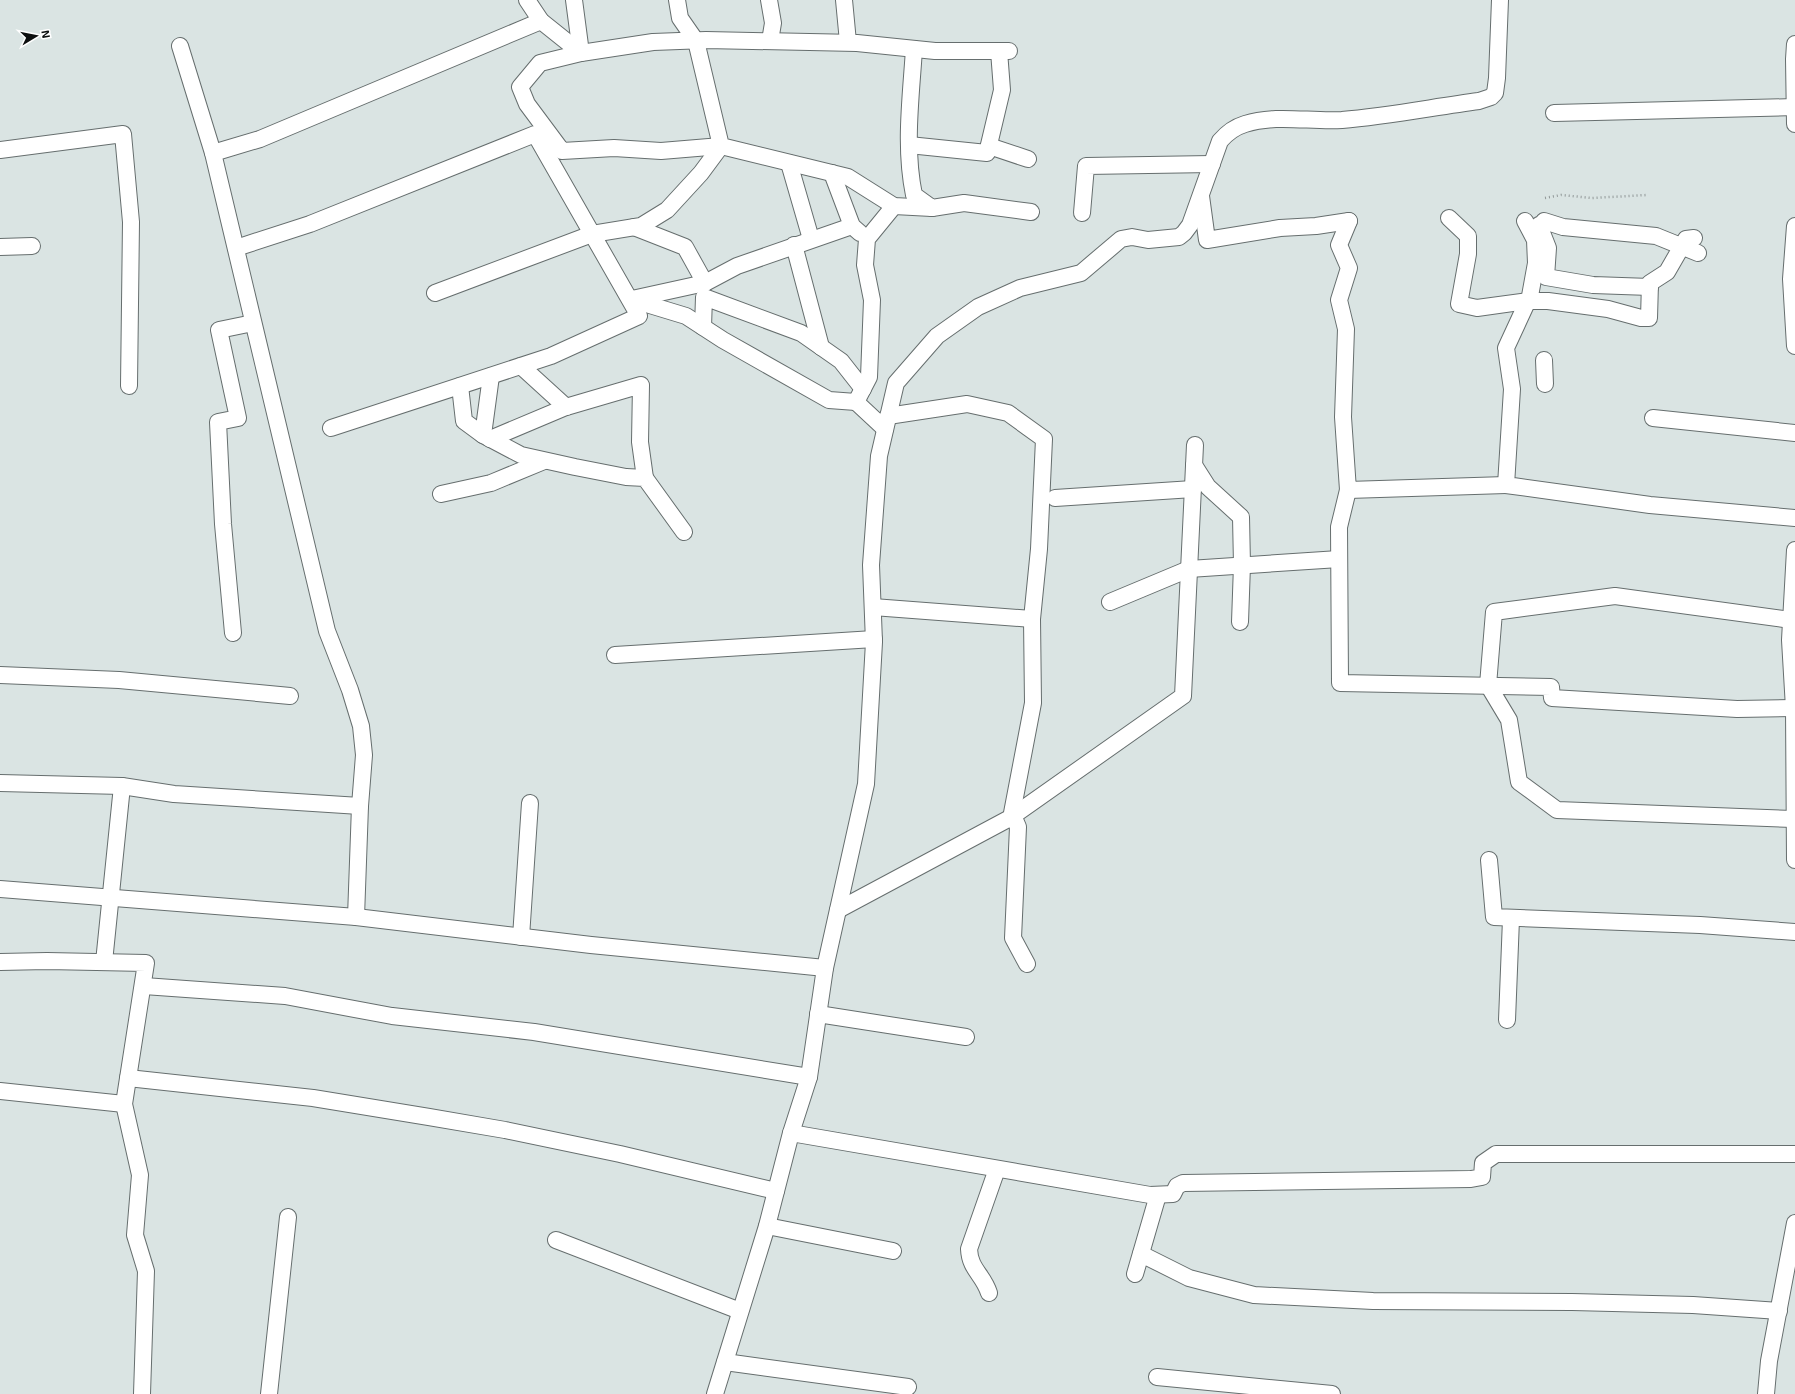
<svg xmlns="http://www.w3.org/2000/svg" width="1795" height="1394" font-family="'Exo 2',sans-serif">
<rect width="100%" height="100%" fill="#dae4e3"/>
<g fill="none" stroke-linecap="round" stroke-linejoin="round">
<g stroke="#666e6e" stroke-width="18">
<g id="minor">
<polyline points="527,0 541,21 581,53 653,42 706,40 857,43 935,51 1009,51"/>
<polyline points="574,0 581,53 540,63 520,87 527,104 562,151 614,148 661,151 721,146"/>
<polyline points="677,0 680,18 696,41 721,146 848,177 894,206 932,208"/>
<polyline points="769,0 773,23 770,41"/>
<polyline points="844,0 848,42"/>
<polyline points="1795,44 1794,59 1795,124"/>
<polyline points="180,46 213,153 327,631 350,690 361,726 364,755 360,806 356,917"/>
<path d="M914,49c-3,48 -10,98 0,146l18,13 32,-5 67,9"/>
<polyline points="1554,113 1795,107"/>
<polyline points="909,145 987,153 1002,90 999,51"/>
<polyline points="989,146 1028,159"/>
<polyline points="0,150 123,134 131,222 129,386"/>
<polyline points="213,153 260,139 541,21"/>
<polyline points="789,163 811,239"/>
<polyline points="832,173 852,226 860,233"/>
<polyline points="1201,196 1207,240 1280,228 1316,226 1349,221"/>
<polyline points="1082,213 1086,166 1212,164"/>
<polyline points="1449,218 1468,236 1468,254 1459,304 1477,308 1528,301 1548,301 1608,309 1641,318 1649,318 1650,283 1667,272 1686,239 1694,238"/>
<polyline points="1349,221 1339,245 1349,268 1339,300 1346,329 1343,417 1348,490 1506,485"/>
<polyline points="1525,221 1535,240 1536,263 1530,296 1506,348 1512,389 1506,485 1650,505 1795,518"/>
<polyline points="1544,221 1563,227 1656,236 1698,253"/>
<polyline points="1539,225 1548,248 1546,277 1593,285 1650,287"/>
<polyline points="1795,226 1791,279 1795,346"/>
<polyline points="634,227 685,247 705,283"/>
<polyline points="794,245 821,347"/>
<polyline points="0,247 32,246"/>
<polyline points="236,248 310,224 535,134 639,316 551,356 331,428"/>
<polyline points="435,293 592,234 641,226 667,210 701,173 721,146"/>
<polyline points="630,299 686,316 723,340 829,400 856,402"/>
<polyline points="632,299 705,283 737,266 852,226"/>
<polyline points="703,327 704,297 801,333 841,361 863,389"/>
<polyline points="1544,360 1545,384"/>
<polyline points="521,366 566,407"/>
<polyline points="460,386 464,421 483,435 521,455 575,467 626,477 645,478 684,532"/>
<polyline points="888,416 967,404 1008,413 1044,439 1039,549 1032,619 1033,703 1012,813 1018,827 1013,938 1027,964"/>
<polyline points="1653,418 1795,433"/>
<polyline points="885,429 856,402 869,377 872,300 865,265 867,239 894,206"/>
<polyline points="483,435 491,376"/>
<polyline points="490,439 566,407 641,385 640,442 645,478"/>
<polyline points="1194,465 1208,487 1241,517 1242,565 1240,622"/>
<polyline points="1348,490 1339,527 1340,683 1551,687 1552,698 1737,709 1794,708"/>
<polyline points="441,494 491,483 544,461"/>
<polyline points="1055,498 1193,489"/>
<polyline points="1795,550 1790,640 1794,708 1795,860"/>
<polyline points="1110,602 1189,569 1339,559"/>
<polyline points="873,607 1032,619"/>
<polyline points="1791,620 1615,596 1494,612 1488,685 1509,720 1519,782 1557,810 1793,819"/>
<polyline points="233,633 223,524 218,422 238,418 219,330 253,323"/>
<polyline points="615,655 874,639"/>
<polyline points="0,675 119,680 290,696"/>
<polyline points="0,783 122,786 174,794 360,806"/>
<polyline points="1489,860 1494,917 1700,925 1795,932"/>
<polyline points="0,889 356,917 591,945 825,968"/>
<polyline points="838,910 1010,818 1183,696 1195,445"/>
<polyline points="521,937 530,803"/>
<polyline points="0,962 47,961 146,963 124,1104 140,1175 135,1235 146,1271 142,1394"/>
<polyline points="104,962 122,786"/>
<polyline points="144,986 285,996 392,1016 534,1032 809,1077"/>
<polyline points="818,1014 966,1037"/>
<polyline points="1507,1020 1511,919"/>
<polyline points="128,1078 313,1098 429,1117 505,1130 620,1154 776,1191"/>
<polyline points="0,1091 124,1104"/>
<polyline points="791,1133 1150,1195 1173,1194 1177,1186 1183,1183 1471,1179 1482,1177 1483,1163 1496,1154 1795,1154"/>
<polyline points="767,1226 893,1251"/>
<polyline points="556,1240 740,1311"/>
<polyline points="1141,1254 1189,1278 1254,1295 1373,1301 1572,1302 1693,1305 1779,1311"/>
<polyline points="1135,1274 1158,1195"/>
<path d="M989,1293c-6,-19 -19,-23 -20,-44l28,-80"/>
<polyline points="725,1362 908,1387"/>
<polyline points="1157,1377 1332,1394"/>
<polyline points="269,1394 288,1217"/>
<path d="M715,1394l52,-168 24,-93 18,-56 16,-109 41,-184 8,-142 -3,-77 8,-109 17,-73 41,-47 41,-29 42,-19 61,-15 40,-34 11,-2 16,3 31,-3 5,-4 6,-8 30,-84c6,-7 15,-14 25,-17 32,-10 64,-2 97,-4 46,-4 92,-13 137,-19l12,-4 4,-4 2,-15 3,-78"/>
<polyline points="1766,1394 1769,1361 1795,1223"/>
</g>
</g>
<polyline stroke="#919898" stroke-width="2.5" stroke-dasharray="1 3" stroke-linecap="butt" points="1545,198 1561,195 1592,198 1647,195"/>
<use href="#minor" stroke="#fff" stroke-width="16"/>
</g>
<g transform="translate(36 36) rotate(80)" stroke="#ffffff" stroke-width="3" paint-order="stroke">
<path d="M0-3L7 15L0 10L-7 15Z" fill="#0c0f0f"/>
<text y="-6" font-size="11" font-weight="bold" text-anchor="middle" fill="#0c0f0f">N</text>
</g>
</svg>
